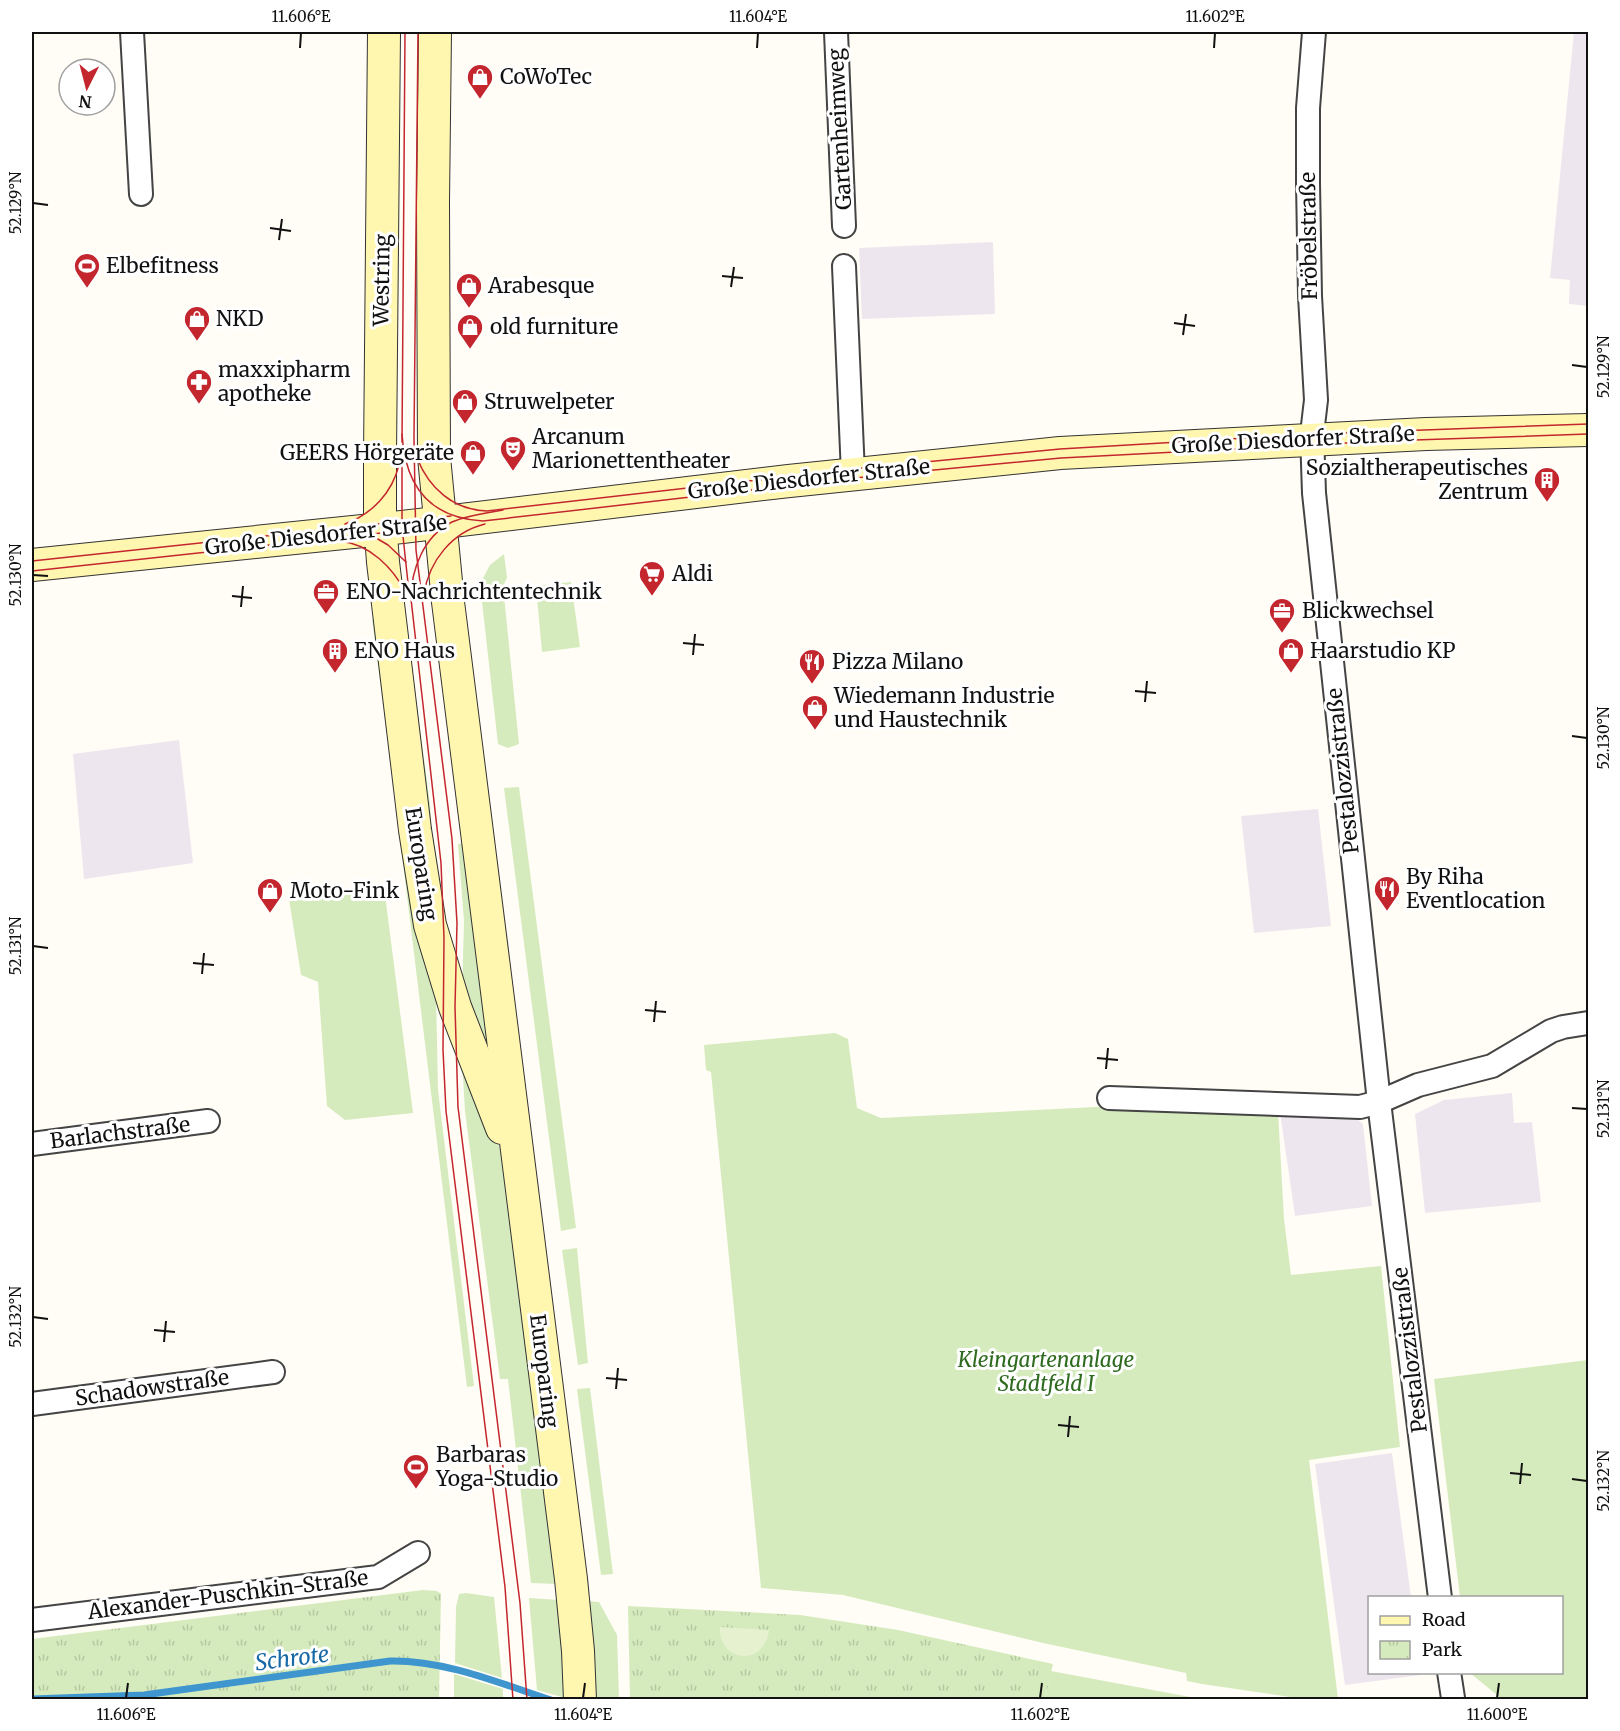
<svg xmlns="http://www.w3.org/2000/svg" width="1620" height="1731" font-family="Merriweather,serif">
<defs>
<pattern id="park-tufts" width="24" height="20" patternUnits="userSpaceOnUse" patternTransform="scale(1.5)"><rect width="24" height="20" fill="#d5ebbd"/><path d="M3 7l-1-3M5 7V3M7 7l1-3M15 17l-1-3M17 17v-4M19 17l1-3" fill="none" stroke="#b6c8a1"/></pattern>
</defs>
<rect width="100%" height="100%" fill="#fffdf5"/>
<g fill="#eee6ef">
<polygon points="1574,32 1588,32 1588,306 1569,304 1570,280 1550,278"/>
<polygon points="993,242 995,314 862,319 859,248"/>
<polygon points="179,740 193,863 84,879 73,754"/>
<polygon points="1318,809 1331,926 1254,933 1241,816"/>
<polygon points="1512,1093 1514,1123 1532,1122 1541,1202 1425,1213 1415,1114 1444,1100"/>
<polygon points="1280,1112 1352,1115 1363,1124 1372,1206 1295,1216"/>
<polygon points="1392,1453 1411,1597 1370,1598 1370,1672 1421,1672 1421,1675 1345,1685 1315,1464"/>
</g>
<g fill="#d5ebbd">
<polygon points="504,554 507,578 503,586 519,744 508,748 498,744 480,584 490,565"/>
<polygon points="571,582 580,647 542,652 536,586"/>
<polygon points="405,615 430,804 436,897 400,616"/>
<polygon points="377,617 391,732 387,736 372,619"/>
<polygon points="390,757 394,761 436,994 438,1090 474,1386 467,1387"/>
<polygon points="519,787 576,1228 561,1231 504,788"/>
<polygon points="466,843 494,1066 462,995 464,921 458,844"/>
<polygon points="384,887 413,1113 345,1120 327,1106 318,982 301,975 289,899"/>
<polygon points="835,1033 848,1039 857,1108 881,1118 1115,1106 1278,1112 1284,1219 1291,1275 1381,1266 1400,1447 1309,1460 1338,1699 1297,1698 1202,1684 1187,1681 1186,1673 1043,1643 843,1595 761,1588 711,1072 706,1070 704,1045"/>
<polygon points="462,1060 495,1135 503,1158 559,1584 531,1583 508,1379 500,1379 465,1111"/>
<polygon points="577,1248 588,1363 578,1365 562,1250"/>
<polygon points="1588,1360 1588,1699 1502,1699 1470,1673 1562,1672 1562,1598 1460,1597 1434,1379"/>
<polygon points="590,1388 613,1574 601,1575 577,1389"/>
<polygon points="466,1593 494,1597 502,1678 455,1663 456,1607 459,1594"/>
<polygon points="529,1598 559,1600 566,1698 537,1690"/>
<polygon points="585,1601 599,1602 617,1635 619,1699 596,1699"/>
<polygon points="1051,1671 1201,1699 1045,1700"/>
<polygon points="454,1674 503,1689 503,1699 454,1699"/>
</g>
<g fill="url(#park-tufts)">
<polygon points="423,1590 437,1591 441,1594 439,1699 32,1699 32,1639"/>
<polygon points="628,1606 800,1615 898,1630 1053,1664 1045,1699 630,1699"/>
</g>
<path fill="#e6f2cf" d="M720,1627l49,3c-4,37 -51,33 -49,-3z"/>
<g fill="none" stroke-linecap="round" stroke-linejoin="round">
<path stroke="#3f96cf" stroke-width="7" d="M32,1699l112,-4 246,-34c55,-1 109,22 161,39"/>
<g stroke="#444" stroke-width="26">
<g id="street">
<polyline points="132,32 141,194"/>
<polyline points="836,32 844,226"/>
<polyline points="1314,32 1308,108 1308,183 1310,296 1316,400 1312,434 1314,493 1379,1102 1440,1598"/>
<polyline points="844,266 853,474"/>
<polyline points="1109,1098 1360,1107 1379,1102 1418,1085 1492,1066 1551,1031 1563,1027 1588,1023"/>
<polyline points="32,1144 208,1121"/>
<polyline points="32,1404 273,1372"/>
<polyline points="32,1620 378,1577 418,1553"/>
<polyline points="1449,1672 1453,1698"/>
</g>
</g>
<g stroke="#333" stroke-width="34">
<g id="secondary">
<polyline points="384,32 380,456 380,521 383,562 415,830 430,925 455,1007 502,1128"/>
<polyline points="435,32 433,202 434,457 448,602 571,1579 578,1651 580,1700"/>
<polyline points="32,565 402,527 789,481 1060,453 1426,434 1588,430"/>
</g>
</g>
<use href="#street" stroke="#fff" stroke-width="22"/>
<use href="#secondary" stroke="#fff6b0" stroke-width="32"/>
<g stroke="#c4262e" stroke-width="1.5">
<polyline points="418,32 414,438 416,550 452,839 457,923 455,1007 458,1107 520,1603 527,1700"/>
<path d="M402,434c3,51 27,84 81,87l399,-46 179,-17 324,-17 203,-7"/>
<polyline points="402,442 405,32"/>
<path d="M417,458c12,30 36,52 70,53l366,-42 207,-20 255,-15 273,-10"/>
<polyline points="402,463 402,527 408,583"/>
<path d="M503,510c-17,3 -36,5 -51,12 -28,14 -41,47 -41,77l30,264 3,75 -1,112 3,61 59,476 8,113"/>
<path d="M345,524c27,-10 47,-31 54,-59"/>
<polyline points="371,535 388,545 406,562"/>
<path d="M340,541c30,3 53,27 66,52"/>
<polyline points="32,561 451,516"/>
<polyline points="32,571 446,526"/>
<path d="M424,594c5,-33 28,-62 61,-70"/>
</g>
</g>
<path fill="none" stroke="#111" stroke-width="2" d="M300,48l1,-15M757,48l1,-15M1214,48l1,-15M33,203l15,2M270,228l21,3M279,240l3,-21M722,276l21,2M731,287l3,-20M1174,323l21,3M1183,335l3,-21M1572,365l15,2M33,575l15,1M232,596l20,2M241,607l2,-21M683,643l21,2M693,655l2,-21M1135,691l21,2M1145,702l2,-21M1572,736l15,2M33,946l15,2M193,963l21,2M202,974l2,-21M645,1010l21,2M654,1022l2,-21M1097,1058l21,2M1106,1069l2,-21M1572,1108l15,1M33,1317l15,2M154,1330l21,2M164,1342l2,-21M606,1378l21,2M616,1389l2,-21M1058,1425l21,2M1068,1437l2,-21M1510,1473l21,2M1572,1479l15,2M1520,1484l2,-21M126,1698l2,-15M583,1698l2,-15M1040,1698l2,-15M1497,1698l2,-15"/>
<defs>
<g id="shop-pin" transform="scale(1.35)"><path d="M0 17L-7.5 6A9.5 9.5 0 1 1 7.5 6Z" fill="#c4262e" stroke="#fff"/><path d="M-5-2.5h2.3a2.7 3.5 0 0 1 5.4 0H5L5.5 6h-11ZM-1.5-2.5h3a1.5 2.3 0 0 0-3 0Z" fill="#fff"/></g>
<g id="stadium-pin" transform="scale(1.35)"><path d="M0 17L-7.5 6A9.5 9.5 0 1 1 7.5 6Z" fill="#c4262e" stroke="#fff"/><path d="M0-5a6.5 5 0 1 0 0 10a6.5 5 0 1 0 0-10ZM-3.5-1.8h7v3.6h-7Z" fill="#fff"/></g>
<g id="pharmacy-pin" transform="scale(1.35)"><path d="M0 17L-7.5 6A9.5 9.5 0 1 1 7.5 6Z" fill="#c4262e" stroke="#fff"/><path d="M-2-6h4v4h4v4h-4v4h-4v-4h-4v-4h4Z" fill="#fff"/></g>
<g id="theatre-pin" transform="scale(1.35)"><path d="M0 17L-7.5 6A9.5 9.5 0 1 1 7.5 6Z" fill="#c4262e" stroke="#fff"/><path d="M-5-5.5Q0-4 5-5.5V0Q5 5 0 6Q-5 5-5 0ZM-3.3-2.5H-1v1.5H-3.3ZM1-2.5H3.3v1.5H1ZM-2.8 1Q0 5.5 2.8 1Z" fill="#fff"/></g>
<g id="building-pin" transform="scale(1.35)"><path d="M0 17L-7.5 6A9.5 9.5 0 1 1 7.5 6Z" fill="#c4262e" stroke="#fff"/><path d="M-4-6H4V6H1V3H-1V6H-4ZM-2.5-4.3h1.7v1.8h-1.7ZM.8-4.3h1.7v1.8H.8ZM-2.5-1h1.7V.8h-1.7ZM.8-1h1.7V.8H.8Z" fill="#fff"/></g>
<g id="supermarket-pin" transform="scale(1.35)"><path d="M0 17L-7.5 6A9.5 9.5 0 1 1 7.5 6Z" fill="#c4262e" stroke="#fff"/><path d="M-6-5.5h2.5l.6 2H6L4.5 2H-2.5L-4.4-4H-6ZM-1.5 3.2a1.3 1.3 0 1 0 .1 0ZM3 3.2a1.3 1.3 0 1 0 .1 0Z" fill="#fff"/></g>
<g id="office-pin" transform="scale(1.35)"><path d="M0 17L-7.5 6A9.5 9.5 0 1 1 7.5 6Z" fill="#c4262e" stroke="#fff"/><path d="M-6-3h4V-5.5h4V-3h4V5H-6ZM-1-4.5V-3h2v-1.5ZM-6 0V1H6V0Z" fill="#fff"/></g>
<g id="restaurant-pin" transform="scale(1.35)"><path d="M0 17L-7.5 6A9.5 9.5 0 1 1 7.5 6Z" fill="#c4262e" stroke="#fff"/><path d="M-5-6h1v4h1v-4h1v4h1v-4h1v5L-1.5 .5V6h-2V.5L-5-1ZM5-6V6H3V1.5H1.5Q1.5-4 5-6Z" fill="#fff"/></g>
</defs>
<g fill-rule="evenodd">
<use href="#shop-pin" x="480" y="77"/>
<use href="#stadium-pin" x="87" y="266"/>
<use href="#shop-pin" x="469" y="286"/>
<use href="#shop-pin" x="197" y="319"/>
<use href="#shop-pin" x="470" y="327"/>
<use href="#pharmacy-pin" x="199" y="382"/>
<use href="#shop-pin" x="465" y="402"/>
<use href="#theatre-pin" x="513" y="449"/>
<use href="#shop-pin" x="473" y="453"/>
<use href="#building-pin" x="1547" y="480"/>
<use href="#supermarket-pin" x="652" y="574"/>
<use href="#office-pin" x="326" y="592"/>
<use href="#office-pin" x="1282" y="611"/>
<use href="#building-pin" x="335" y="651"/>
<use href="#shop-pin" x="1291" y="651"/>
<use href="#restaurant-pin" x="812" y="662"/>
<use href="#shop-pin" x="815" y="708"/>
<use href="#restaurant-pin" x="1387" y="889"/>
<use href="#shop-pin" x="270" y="891"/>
<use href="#stadium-pin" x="416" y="1467"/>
</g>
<g text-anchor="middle" stroke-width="6" stroke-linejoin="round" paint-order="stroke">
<g font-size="21" fill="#111" stroke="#fff" text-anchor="start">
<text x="500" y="84">CoWoTec</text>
<text x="106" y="273">Elbefitness</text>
<text x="488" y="293">Arabesque</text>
<text x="216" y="326">NKD</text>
<text x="490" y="334">old furniture</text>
<text x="218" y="377">maxxipharm<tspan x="218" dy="24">apotheke</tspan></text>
<text x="484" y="409">Struwelpeter</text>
<text x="532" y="444">Arcanum<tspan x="532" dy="24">Marionettentheater</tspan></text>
<text x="454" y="460" text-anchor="end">GEERS Hörgeräte</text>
<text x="1528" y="475" text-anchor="end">Sozialtherapeutisches<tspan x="1528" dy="24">Zentrum</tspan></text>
<text x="672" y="581">Aldi</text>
<text x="346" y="599">ENO-Nachrichtentechnik</text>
<text x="1302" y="618">Blickwechsel</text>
<text x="354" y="658">ENO Haus</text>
<text x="1310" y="658">Haarstudio KP</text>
<text x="832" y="669">Pizza Milano</text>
<text x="834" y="703">Wiedemann Industrie<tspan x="834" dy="24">und Haustechnik</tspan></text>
<text x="1406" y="884">By Riha<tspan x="1406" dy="24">Eventlocation</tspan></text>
<text x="290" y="898">Moto-Fink</text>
<text x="436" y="1462">Barbaras<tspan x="436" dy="24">Yoga-Studio</tspan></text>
</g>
<g font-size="21" fill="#111" stroke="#fff">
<text transform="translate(840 129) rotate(-93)" y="7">Gartenheimweg</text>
<text transform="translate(1309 236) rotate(-91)" y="7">Fröbelstraße</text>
<text transform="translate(382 280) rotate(-89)" y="7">Westring</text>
<text transform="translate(1293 440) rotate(-3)" y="7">Große Diesdorfer Straße</text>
<text transform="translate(809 479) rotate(-6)" y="7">Große Diesdorfer Straße</text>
<text transform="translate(326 535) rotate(-6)" y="7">Große Diesdorfer Straße</text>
<text transform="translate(1343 771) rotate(-96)" y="7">Pestalozzistraße</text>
<text transform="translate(421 864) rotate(81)" y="7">Europaring</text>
<text transform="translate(120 1133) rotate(-7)" y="7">Barlachstraße</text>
<text transform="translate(1410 1350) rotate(-97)" y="7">Pestalozzistraße</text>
<text transform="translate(544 1371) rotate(83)" y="7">Europaring</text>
<text transform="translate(152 1388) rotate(-8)" y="7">Schadowstraße</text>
<text transform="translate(228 1595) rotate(-7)" y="7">Alexander-Puschkin-Straße</text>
</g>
<g font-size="21" font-style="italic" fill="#2f6b1f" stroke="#fff">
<text x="1046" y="1367">Kleingartenanlage<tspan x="1046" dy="24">Stadtfeld I</tspan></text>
</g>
<g font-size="22" font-style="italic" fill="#1768a6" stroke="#fff">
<text transform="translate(292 1658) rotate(-7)" y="8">Schrote</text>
</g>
</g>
<rect width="1620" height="1731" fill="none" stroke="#ffffff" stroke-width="66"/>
<rect x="1368" y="1596" width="195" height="78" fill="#ffffff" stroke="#a0a0a0" stroke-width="1.5"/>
<rect x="1380" y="1616" width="30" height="9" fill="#fff6b0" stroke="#a0a0a0" stroke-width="1.5"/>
<text x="1422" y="1626" font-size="18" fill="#111111">Road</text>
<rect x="1380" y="1641" width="30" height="18" fill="url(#park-tufts)" stroke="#a0a0a0" stroke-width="1.5"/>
<text x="1422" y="1656" font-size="18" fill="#111111">Park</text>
<g transform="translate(87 87) rotate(186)"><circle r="28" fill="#ffffff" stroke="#a0a0a0" stroke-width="1.5"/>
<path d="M0-4.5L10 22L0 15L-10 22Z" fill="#c4262e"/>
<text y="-9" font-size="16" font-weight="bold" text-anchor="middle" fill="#111111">N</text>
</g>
<rect x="33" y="33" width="1554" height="1665" fill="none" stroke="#111" stroke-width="2"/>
<g font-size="15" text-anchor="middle" fill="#111">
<text x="301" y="22">11.606°E</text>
<text x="758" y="22">11.604°E</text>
<text x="1215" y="22">11.602°E</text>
<text transform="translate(16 203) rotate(-90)" y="5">52.129°N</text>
<text transform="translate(1604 367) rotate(-90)" y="5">52.129°N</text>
<text transform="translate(16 575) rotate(-90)" y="5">52.130°N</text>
<text transform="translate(1604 738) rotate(-90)" y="5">52.130°N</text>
<text transform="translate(16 946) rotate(-90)" y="5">52.131°N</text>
<text transform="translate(1604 1109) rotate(-90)" y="5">52.131°N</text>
<text transform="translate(16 1317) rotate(-90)" y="5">52.132°N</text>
<text transform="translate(1604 1481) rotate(-90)" y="5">52.132°N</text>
<text x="126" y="1720">11.606°E</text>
<text x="583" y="1720">11.604°E</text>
<text x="1040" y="1720">11.602°E</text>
<text x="1497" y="1720">11.600°E</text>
</g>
</svg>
